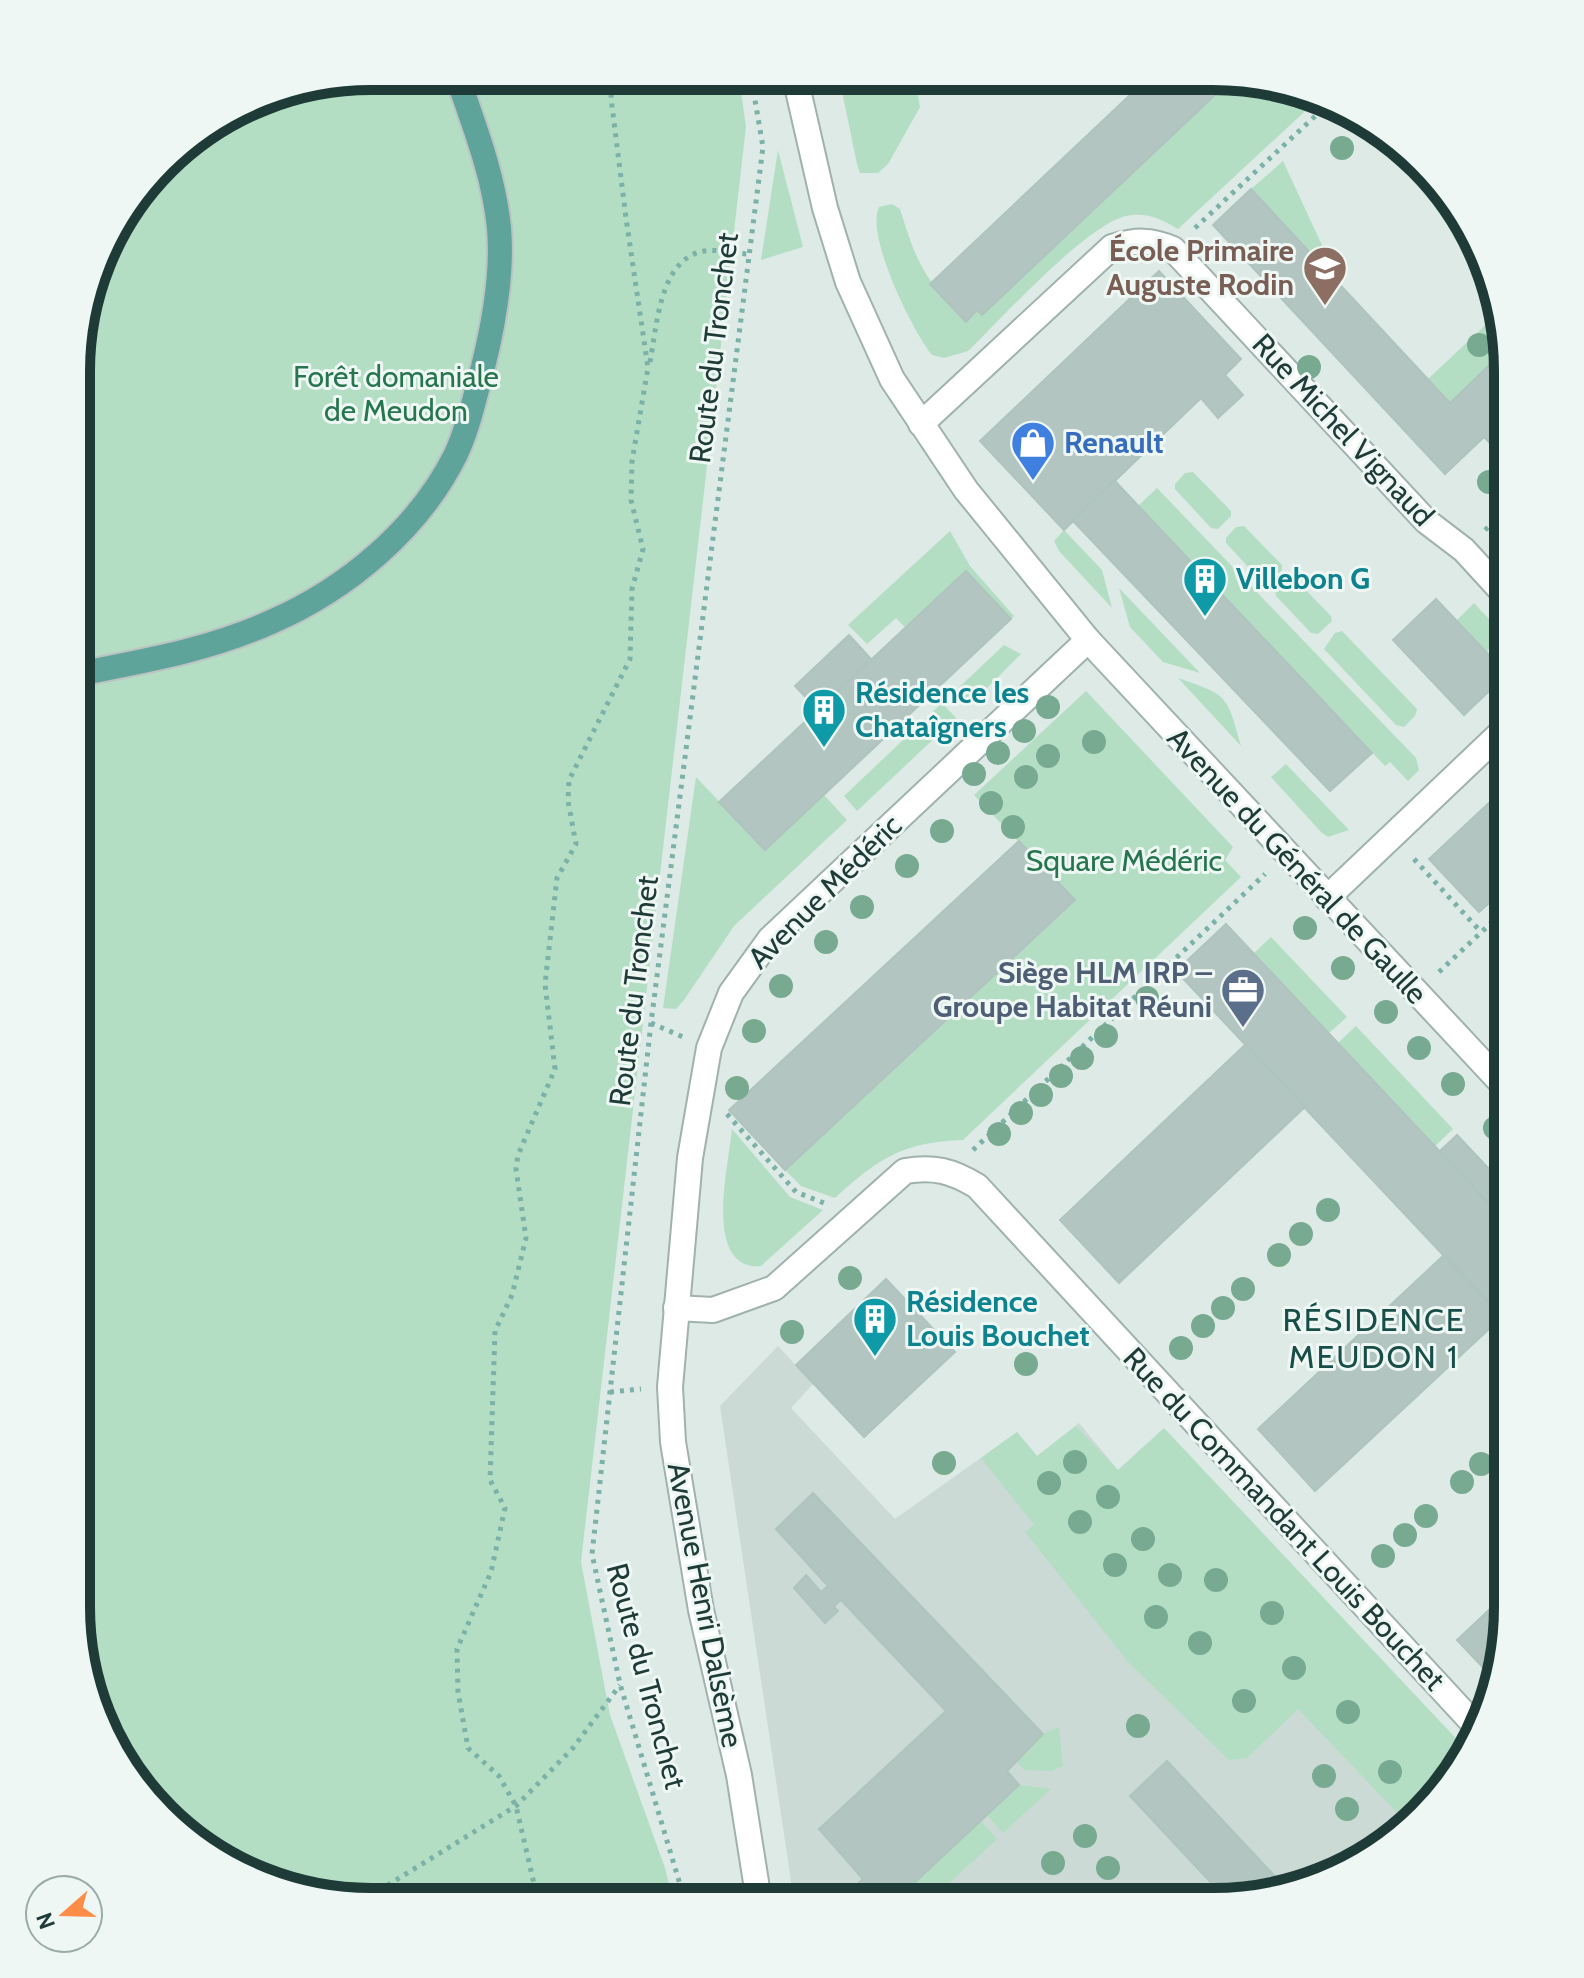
<svg xmlns="http://www.w3.org/2000/svg" width="1584" height="1978" font-family="Cabin,sans-serif">
<rect width="100%" height="100%" fill="#ddeae6"/>
<polygon fill="#cbdad5" points="778,1346 813,1384 791,1408 895,1519 1017,1432 1037,1456 1079,1423 1118,1470 1149,1442 1456,1773 1360,1863 1232,1901 794,1901 720,1406"/>
<g fill="#b4dec4">
<polygon points="371,76 739,77 746,127 581,1562 610,1715 665,1868 673,1901 351,1901 207,1853 115,1754 76,1608 79,332 115,224 177,149 276,92"/>
<polygon points="839,77 915,78 920,107 888,164 878,173 860,173 857,164"/>
<path d="M1232,79h20l63,23 -137,127c-17,-10 -32,-17 -52,-13 -40,9 -125,103 -158,135l-24,7 -12,-3c-19,-23 -67,-120 -53,-148l13,-3 8,5c18,58 24,68 66,113l11,-12 5,4z"/>
<polygon points="778,150 803,247 761,260"/>
<polygon points="1283,161 1327,256 1319,262 1251,189"/>
<polygon points="1494,317 1503,352 1450,402 1428,379"/>
<polygon points="1193,472 1231,511 1231,516 1218,529 1211,528 1175,489 1175,484 1185,473"/>
<polygon points="1157,488 1416,758 1419,770 1408,781 1390,762 1385,766 1138,506"/>
<polygon points="1244,526 1282,565 1282,570 1269,583 1262,582 1226,543 1226,538 1236,527"/>
<polygon points="1064,530 1102,570 1112,608 1059,551 1054,541"/>
<polygon points="950,531 970,566 1014,616 1011,619 966,571 905,627 896,618 867,644 848,625"/>
<polygon points="1293,577 1331,616 1332,621 1318,634 1311,633 1276,596 1275,589 1285,579"/>
<polygon points="1119,588 1200,673 1163,662 1130,627"/>
<polygon points="1474,603 1504,635 1486,652 1456,621"/>
<polygon points="1342,631 1417,709 1415,716 1404,727 1396,725 1324,649 1335,633"/>
<polygon points="1004,645 1021,654 968,707 955,691"/>
<path d="M1178,678c50,17 49,17 63,68z"/>
<path d="M1086,691l147,156 -8,13 16,17 -278,263c-60,2 -84,18 -128,58l-34,-12 -16,-16 290,-269 -101,-106z"/>
<polygon points="942,703 956,718 857,811 844,796"/>
<polygon points="1286,764 1349,830 1328,837 1321,832 1271,777"/>
<polygon points="696,777 765,850 824,795 847,820 734,926 684,1000 676,1009 663,1008"/>
<polygon points="1271,937 1347,1017 1329,1033 1254,953"/>
<polygon points="1356,1026 1453,1129 1435,1146 1338,1043"/>
<path d="M732,1129l58,68 33,13 -62,56c-59,5 -32,-102 -29,-137z"/>
<polygon points="1076,1426 1118,1470 1164,1428 1466,1749 1459,1771 1405,1821 1298,1709 1247,1758 1229,1760 1128,1662 1025,1532 1034,1525 981,1458 1017,1432 1037,1456"/>
<polygon points="1059,1727 1063,1766 1052,1771 1024,1770 1016,1762 1043,1734"/>
<polygon points="1019,1785 1051,1789 1003,1833 987,1815"/>
<polygon points="981,1821 997,1839 930,1901 895,1901"/>
</g>
<g fill="#b2c5c0" stroke="#afc4be" stroke-width="2">
<polygon points="1148,78 1232,79 982,315 977,310 966,322 930,284"/>
<polygon points="1251,189 1450,403 1503,352 1508,370 1508,462 1484,437 1445,474 1213,225"/>
<polygon points="1159,271 1241,359 1225,375 1243,395 1218,418 1201,398 1064,530 980,441"/>
<polygon points="1114,480 1372,753 1330,791 1073,521"/>
<polygon points="966,571 1011,619 765,850 719,802"/>
<polygon points="1436,599 1507,674 1464,715 1393,640"/>
<polygon points="849,635 871,659 818,710 795,686"/>
<polygon points="1508,785 1508,886 1479,912 1429,859"/>
<polygon points="1019,841 1075,900 785,1170 729,1110"/>
<polygon points="1226,924 1508,1224 1507,1323 1176,971"/>
<polygon points="1246,1044 1305,1107 1119,1283 1060,1220"/>
<polygon points="1457,1135 1508,1189 1508,1224 1440,1151"/>
<polygon points="1444,1255 1502,1317 1315,1491 1258,1429"/>
<polygon points="886,1279 955,1352 864,1437 796,1365"/>
<polygon points="813,1493 1043,1734 1007,1771 1019,1785 895,1901 838,1901 863,1879 819,1829 946,1711 841,1600 834,1606 838,1611 825,1623 794,1588 806,1575 821,1592 828,1586 776,1529"/>
<polygon points="1507,1593 1507,1627 1491,1676 1457,1640"/>
<polygon points="1167,1761 1284,1886 1228,1901 1130,1796"/>
</g>
<g fill="none" stroke-linecap="round" stroke-linejoin="round">
<g stroke="#a0b2ae" stroke-width="28">
<g id="minor">
<polyline points="795,77 825,208 848,282 892,379 966,490 1088,640 1508,1090"/>
<path d="M921,424l191,-177c24,-7 38,-8 61,2l253,272 38,29 44,48"/>
<polyline points="1327,898 1508,726"/>
<path d="M676,1308l37,2 61,-22 131,-117c29,-5 47,0 72,15l497,538"/>
<polyline points="759,1901 739,1775 701,1610 673,1442 670,1387 690,1158 709,1048 731,993 770,939 1088,640"/>
</g>
</g>
<g stroke="#bcc4c3" stroke-width="28">
<path id="major" d="M78,674c66,-13 131,-24 193,-52 76,-33 148,-93 185,-168 13,-28 19,-58 27,-87 11,-44 20,-93 16,-139 -5,-52 -25,-103 -42,-152"/>
</g>
<g stroke="#7bb1a7" stroke-width="5" stroke-dasharray="4 6" stroke-linecap="butt">
<polyline points="1195,228 1326,106"/>
<path d="M650,362c7,-35 9,-103 54,-111 13,-2 30,2 43,3"/>
<polyline points="1485,530 1508,509"/>
<polyline points="1414,859 1481,932"/>
<polyline points="1439,972 1508,907"/>
<polyline points="651,1023 683,1037"/>
<polyline points="727,1114 796,1192 824,1203"/>
<polyline points="973,1150 1265,874"/>
<polyline points="610,1392 641,1389"/>
<polyline points="274,1875 371,1896"/>
<polyline points="362,1901 516,1806 573,1748 620,1685"/>
<polyline points="538,1901 516,1806 499,1776 468,1748 458,1692 457,1649 491,1572 505,1508 490,1480 495,1331 512,1295 526,1238 516,1169 518,1155 555,1069 545,984 557,878 576,844 568,801 569,780 630,659 632,589 643,549 631,500 632,461 648,368 626,218 611,98 612,77"/>
<polyline points="685,1901 620,1684 592,1554 651,1023 763,147 751,77"/>
</g>
<use href="#minor" stroke="#fff" stroke-width="24"/>
<use href="#major" stroke="#5ea49b" stroke-width="24"/>
</g>
<g fill="#78aa92">
<circle cx="1342" cy="148" r="12"/>
<circle cx="1479" cy="345" r="12"/>
<circle cx="1309" cy="367" r="12"/>
<circle cx="1489" cy="482" r="12"/>
<circle cx="1048" cy="707" r="12"/>
<circle cx="1024" cy="731" r="12"/>
<circle cx="1094" cy="742" r="12"/>
<circle cx="998" cy="753" r="12"/>
<circle cx="1048" cy="756" r="12"/>
<circle cx="974" cy="774" r="12"/>
<circle cx="1026" cy="777" r="12"/>
<circle cx="991" cy="803" r="12"/>
<circle cx="1013" cy="827" r="12"/>
<circle cx="942" cy="831" r="12"/>
<circle cx="907" cy="866" r="12"/>
<circle cx="862" cy="907" r="12"/>
<circle cx="1305" cy="928" r="12"/>
<circle cx="826" cy="942" r="12"/>
<circle cx="1343" cy="968" r="12"/>
<circle cx="781" cy="986" r="12"/>
<circle cx="1147" cy="998" r="12"/>
<circle cx="1386" cy="1012" r="12"/>
<circle cx="754" cy="1031" r="12"/>
<circle cx="1106" cy="1036" r="12"/>
<circle cx="1419" cy="1048" r="12"/>
<circle cx="1082" cy="1058" r="12"/>
<circle cx="1061" cy="1076" r="12"/>
<circle cx="1453" cy="1084" r="12"/>
<circle cx="737" cy="1088" r="12"/>
<circle cx="1041" cy="1095" r="12"/>
<circle cx="1021" cy="1113" r="12"/>
<circle cx="1495" cy="1128" r="12"/>
<circle cx="999" cy="1134" r="12"/>
<circle cx="1328" cy="1210" r="12"/>
<circle cx="1301" cy="1234" r="12"/>
<circle cx="1279" cy="1255" r="12"/>
<circle cx="850" cy="1278" r="12"/>
<circle cx="1243" cy="1289" r="12"/>
<circle cx="1223" cy="1308" r="12"/>
<circle cx="1203" cy="1326" r="12"/>
<circle cx="792" cy="1332" r="12"/>
<circle cx="1181" cy="1348" r="12"/>
<circle cx="1026" cy="1364" r="12"/>
<circle cx="1075" cy="1462" r="12"/>
<circle cx="944" cy="1463" r="12"/>
<circle cx="1481" cy="1464" r="12"/>
<circle cx="1462" cy="1482" r="12"/>
<circle cx="1049" cy="1483" r="12"/>
<circle cx="1108" cy="1497" r="12"/>
<circle cx="1426" cy="1516" r="12"/>
<circle cx="1080" cy="1522" r="12"/>
<circle cx="1405" cy="1535" r="12"/>
<circle cx="1143" cy="1539" r="12"/>
<circle cx="1383" cy="1556" r="12"/>
<circle cx="1115" cy="1565" r="12"/>
<circle cx="1170" cy="1575" r="12"/>
<circle cx="1216" cy="1580" r="12"/>
<circle cx="1272" cy="1613" r="12"/>
<circle cx="1156" cy="1617" r="12"/>
<circle cx="1200" cy="1643" r="12"/>
<circle cx="1294" cy="1668" r="12"/>
<circle cx="1244" cy="1701" r="12"/>
<circle cx="1348" cy="1712" r="12"/>
<circle cx="1138" cy="1726" r="12"/>
<circle cx="1390" cy="1772" r="12"/>
<circle cx="1324" cy="1776" r="12"/>
<circle cx="1347" cy="1809" r="12"/>
<circle cx="1085" cy="1836" r="12"/>
<circle cx="1053" cy="1863" r="12"/>
<circle cx="1108" cy="1868" r="12"/>
</g>
<defs>
<g id="school-pin" transform="scale(2.3)"><path d="M0 17L-7.5 6A9.5 9.5 0 1 1 7.5 6Z" fill="#8d6e63" stroke="#eef7f3"/><path d="M0-5L7-2L0 1L-7-2ZM-4 1L0 2.5L4 1V4Q0 6-4 4Z" fill="#fff"/></g>
<g id="shop-pin" transform="scale(2.3)"><path d="M0 17L-7.5 6A9.5 9.5 0 1 1 7.5 6Z" fill="#3f7fe0" stroke="#eef7f3"/><path d="M-5-2.5h2.3a2.7 3.5 0 0 1 5.4 0H5L5.5 6h-11ZM-1.5-2.5h3a1.5 2.3 0 0 0-3 0Z" fill="#fff"/></g>
<g id="building-pin" transform="scale(2.3)"><path d="M0 17L-7.5 6A9.5 9.5 0 1 1 7.5 6Z" fill="#0f9aa8" stroke="#eef7f3"/><path d="M-4-6H4V6H1V3H-1V6H-4ZM-2.5-4.3h1.7v1.8h-1.7ZM.8-4.3h1.7v1.8H.8ZM-2.5-1h1.7V.8h-1.7ZM.8-1h1.7V.8H.8Z" fill="#fff"/></g>
<g id="office-pin" transform="scale(2.3)"><path d="M0 17L-7.5 6A9.5 9.5 0 1 1 7.5 6Z" fill="#5c6f8a" stroke="#eef7f3"/><path d="M-6-3h4V-5.5h4V-3h4V5H-6ZM-1-4.5V-3h2v-1.5ZM-6 0V1H6V0Z" fill="#fff"/></g>
</defs>
<g fill-rule="evenodd">
<use href="#school-pin" x="1325" y="268"/>
<use href="#shop-pin" x="1033" y="443"/>
<use href="#building-pin" x="1205" y="579"/>
<use href="#building-pin" x="824" y="710"/>
<use href="#office-pin" x="1243" y="990"/>
<use href="#building-pin" x="875" y="1319"/>
</g>
<g text-anchor="middle" stroke-width="6" stroke-linejoin="round" paint-order="stroke">
<g font-size="30" font-weight="bold" fill="#785e54" stroke="#eef7f3" text-anchor="end">
<text x="1294" y="261">École Primaire<tspan x="1294" dy="34">Auguste Rodin</tspan></text>
</g>
<g font-size="30" fill="#1e3b37" stroke="#eef7f3">
<text transform="translate(714 348) rotate(-83)" y="10">Route du Tronchet</text>
<text transform="translate(1343 430) rotate(47)" y="10">Rue Michel Vignaud</text>
<text transform="translate(1297 866) rotate(47)" y="10">Avenue du Général de Gaulle</text>
<text transform="translate(825 892) rotate(-45)" y="10">Avenue Médéric</text>
<text transform="translate(634 991) rotate(-83)" y="10">Route du Tronchet</text>
<text transform="translate(1284 1519) rotate(47)" y="10">Rue du Commandant Louis Bouchet</text>
<text transform="translate(705 1605) rotate(79)" y="10">Avenue Henri Dalsème</text>
<text transform="translate(646 1676) rotate(75)" y="10">Route du Tronchet</text>
</g>
<g font-size="30" fill="#25754e" stroke="#eef7f3">
<text x="396" y="387">Forêt domaniale<tspan x="396" dy="34">de Meudon</tspan></text>
<text x="1124" y="871">Square Médéric</text>
</g>
<g font-size="30" font-weight="bold" fill="#366cbe" stroke="#eef7f3" text-anchor="start">
<text x="1064" y="453">Renault</text>
</g>
<g font-size="30" font-weight="bold" fill="#0d838f" stroke="#eef7f3" text-anchor="start">
<text x="1236" y="589">Villebon G</text>
<text x="855" y="703">Résidence les<tspan x="855" dy="34">Chataîgners</tspan></text>
<text x="906" y="1312">Résidence<tspan x="906" dy="34">Louis Bouchet</tspan></text>
</g>
<g font-size="30" font-weight="bold" fill="#4e5e75" stroke="#eef7f3" text-anchor="end">
<text x="1212" y="983">Siège HLM IRP –<tspan x="1212" dy="34">Groupe Habitat Réuni</tspan></text>
</g>
<g font-size="32" letter-spacing="2" fill="#184e48" stroke="#eef7f3">
<text x="1374" y="1331">RÉSIDENCE<tspan x="1374" dy="37">MEUDON 1</tspan></text>
</g>
</g>
<path d="M0 0H1584V1978H0ZM371 90H1213A281 281 0 0 1 1494 371V1607A281 281 0 0 1 1213 1888H371A281 281 0 0 1 90 1607V371A281 281 0 0 1 371 90Z" fill="#eef7f3" fill-rule="evenodd"/>
<path fill="none" stroke="#1e3b37" stroke-width="10" d="M371 90H1213A281 281 0 0 1 1494 371V1607A281 281 0 0 1 1213 1888H371A281 281 0 0 1 90 1607V371A281 281 0 0 1 371 90Z"/>
<g transform="translate(64 1914) rotate(250)"><circle r="38" fill="#eef7f3" stroke="#9baca8" stroke-width="2"/>
<path d="M0-6L14 30L0 20L-14 30Z" fill="#fd8c49"/>
<text y="-12" font-size="22" font-weight="bold" text-anchor="middle" fill="#1e3b37">N</text>
</g>
</svg>
